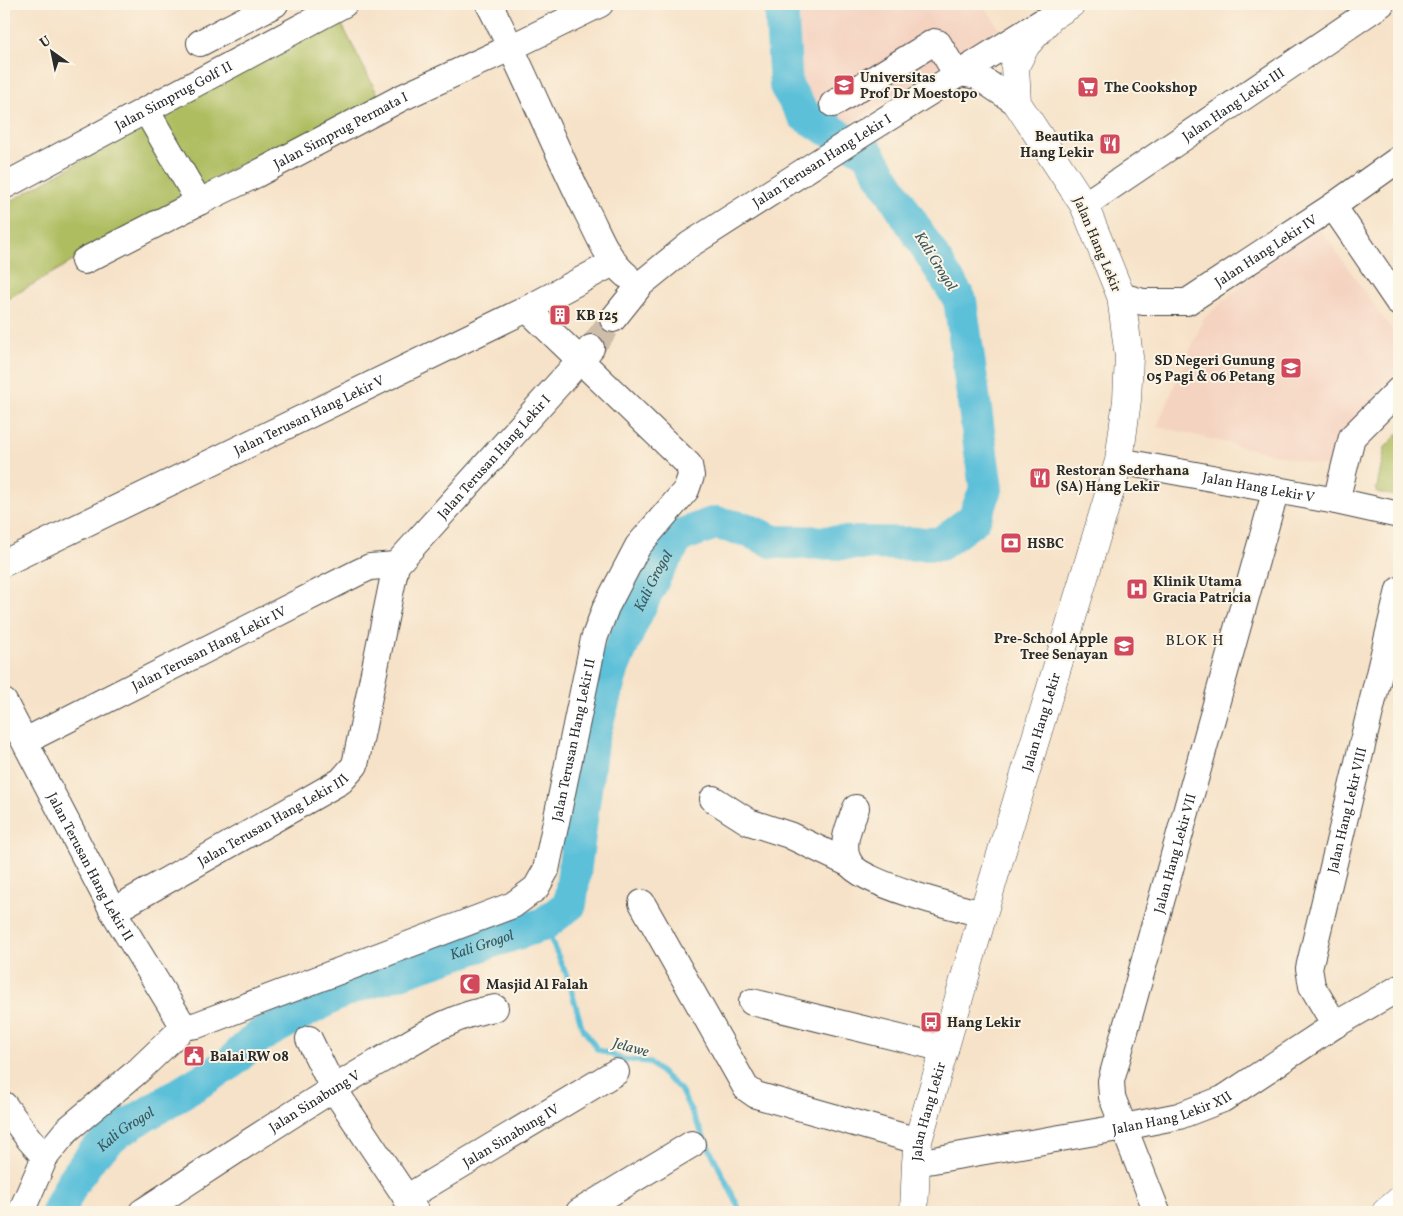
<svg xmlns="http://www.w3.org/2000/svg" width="1403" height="1216" font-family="Vollkorn,serif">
<rect width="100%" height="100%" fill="#fcf5e5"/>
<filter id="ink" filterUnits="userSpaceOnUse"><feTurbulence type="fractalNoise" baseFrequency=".02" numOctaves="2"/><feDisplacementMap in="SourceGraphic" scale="10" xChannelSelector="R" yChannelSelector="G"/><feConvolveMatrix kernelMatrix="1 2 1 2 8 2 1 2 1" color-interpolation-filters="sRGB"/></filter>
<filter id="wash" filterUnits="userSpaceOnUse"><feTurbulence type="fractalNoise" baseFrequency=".0096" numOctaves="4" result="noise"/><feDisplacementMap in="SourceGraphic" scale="20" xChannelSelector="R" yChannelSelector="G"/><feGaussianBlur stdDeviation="1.12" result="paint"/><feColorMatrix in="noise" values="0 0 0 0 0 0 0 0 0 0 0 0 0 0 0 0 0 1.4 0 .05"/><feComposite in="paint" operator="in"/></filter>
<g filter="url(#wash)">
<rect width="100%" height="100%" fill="#f6e2c8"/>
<g fill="#f5d3c1">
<polygon points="764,4 983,4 999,28 823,141 782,109 768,43"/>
<polygon points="1316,223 1399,340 1399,395 1339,470 1157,426 1204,318"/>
</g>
<g fill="#aebd60" stroke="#6c7446">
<polygon points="337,15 381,101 299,144 242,163 4,301 4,205"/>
<polygon points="1399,433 1399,497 1376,492 1385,447"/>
</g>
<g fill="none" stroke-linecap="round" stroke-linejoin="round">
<polyline stroke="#5bc0d9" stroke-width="5.5" points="544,924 567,976 582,1027 597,1049 621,1059 649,1062 680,1089 741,1212"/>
<path stroke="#5bc0d9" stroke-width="34" id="s1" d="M58,1212l14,-29 21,-29 26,-23 110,-67 29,-27 84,-46 202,-67 26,-20 21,-161 22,-76 19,-45 27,-55 20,-31 36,-13 30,6 29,13 166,2 34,-25 12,-30 -26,-189 -93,-148 -63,-37 -18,-29 -5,-82"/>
</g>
</g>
<g filter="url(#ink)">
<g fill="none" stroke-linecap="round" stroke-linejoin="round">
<polyline stroke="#cdbda9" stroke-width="26" stroke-dasharray="26 13" stroke-linecap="butt" points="591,348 613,319"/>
<g stroke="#494643" stroke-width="28">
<g id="minor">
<path d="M489,4c36,68 64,141 99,210 11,21 19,45 38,61"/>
<polyline points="200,43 275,4"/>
<polyline points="960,73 977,76 1017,103"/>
<polyline points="833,104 934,42 938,43 957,75"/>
<polyline points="146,110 199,202"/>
<path id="s2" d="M4,186l340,-182"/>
<path id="s3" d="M1084,205l297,-201"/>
<polyline points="1333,206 1399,303"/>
<path id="s4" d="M84,261l115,-59 56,-27 146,-77 111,-51 88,-43"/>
<path id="s5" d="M1121,296l22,6h44l146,-96 66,-47"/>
<path id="s6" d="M613,319l28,-35 48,-39 170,-109 183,-114"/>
<path id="s7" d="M1119,461l217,40 63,14"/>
<polyline points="1336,501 1352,437 1399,390"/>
<path id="s8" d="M4,563l523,-254 86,-46"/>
<path id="s9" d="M396,565l195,-217"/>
<path id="s10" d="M4,702l109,209 71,116"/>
<path id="s11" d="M25,741l334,-169 11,-5 26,-2"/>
<polyline points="713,799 749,822 789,835 850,864"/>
<path d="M856,808c-7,18 -17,38 -6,56 13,20 108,44 133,50"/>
<polyline points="642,903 746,1088 756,1095 918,1141"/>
<path id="s12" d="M113,911l228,-130 14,-16 41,-200"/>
<polyline points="752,1002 945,1049"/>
<path id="s13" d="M1335,1025l-23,-39 -3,-18 90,-378"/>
<polyline points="309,1039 333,1088 416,1212"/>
<polyline points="4,1105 29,1139 45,1157"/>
<path id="s14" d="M916,1163l208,-36 55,-11 44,-17 112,-74 64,-37"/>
<path id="s15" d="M406,1198l210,-126"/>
<path id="s16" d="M21,1212l24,-55 22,-27 72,-60 45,-43 13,-2 316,-120 23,-17 10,-18 48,-231 12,-32 32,-61 48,-56 5,-14 -2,-11 -162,-156"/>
<path id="s17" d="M142,1212c77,-50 154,-102 234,-149 40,-23 72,-47 119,-55"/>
<polyline points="579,1212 692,1144"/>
<path id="s18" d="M1157,1212l-45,-115 -1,-16 165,-592"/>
</g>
</g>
<g stroke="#494643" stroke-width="29">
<g id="major">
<path id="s19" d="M914,1212l2,-49 2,-22 65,-227 136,-453 8,-61 2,-43 -8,-61 -37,-91 -67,-102 -2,-37 11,-21 25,-28 20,-13"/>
<polyline points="1386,1212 1399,1201"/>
</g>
</g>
<use href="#minor" stroke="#fff" stroke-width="26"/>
<use href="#major" stroke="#fff" stroke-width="28"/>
</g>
</g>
<defs>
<g id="university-square" transform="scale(1.125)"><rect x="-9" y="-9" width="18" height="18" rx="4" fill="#d1495b" stroke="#fcf5e5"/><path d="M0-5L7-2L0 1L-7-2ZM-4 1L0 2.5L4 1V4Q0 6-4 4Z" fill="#fff"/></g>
<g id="supermarket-square" transform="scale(1.125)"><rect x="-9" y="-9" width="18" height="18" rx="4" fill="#d1495b" stroke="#fcf5e5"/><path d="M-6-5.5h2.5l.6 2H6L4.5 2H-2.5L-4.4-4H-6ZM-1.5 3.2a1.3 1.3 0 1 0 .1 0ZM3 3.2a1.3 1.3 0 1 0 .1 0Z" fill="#fff"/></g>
<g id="restaurant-square" transform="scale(1.125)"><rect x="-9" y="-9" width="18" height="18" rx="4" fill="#d1495b" stroke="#fcf5e5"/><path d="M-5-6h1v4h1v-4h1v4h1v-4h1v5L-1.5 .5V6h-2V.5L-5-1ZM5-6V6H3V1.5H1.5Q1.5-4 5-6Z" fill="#fff"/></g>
<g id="building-square" transform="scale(1.125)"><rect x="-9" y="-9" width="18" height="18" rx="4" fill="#d1495b" stroke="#fcf5e5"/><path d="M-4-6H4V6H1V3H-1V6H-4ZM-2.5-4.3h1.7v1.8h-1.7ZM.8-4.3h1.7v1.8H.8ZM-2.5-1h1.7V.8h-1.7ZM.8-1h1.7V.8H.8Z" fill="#fff"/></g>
<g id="school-square" transform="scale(1.125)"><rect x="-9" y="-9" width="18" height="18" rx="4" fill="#d1495b" stroke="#fcf5e5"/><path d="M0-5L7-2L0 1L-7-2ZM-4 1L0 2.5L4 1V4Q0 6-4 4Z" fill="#fff"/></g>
<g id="bank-square" transform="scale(1.125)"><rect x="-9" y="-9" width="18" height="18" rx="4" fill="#d1495b" stroke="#fcf5e5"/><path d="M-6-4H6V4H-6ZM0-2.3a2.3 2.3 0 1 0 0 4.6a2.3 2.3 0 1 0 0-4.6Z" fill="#fff"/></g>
<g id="hospital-square" transform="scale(1.125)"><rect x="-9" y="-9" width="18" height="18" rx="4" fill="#d1495b" stroke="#fcf5e5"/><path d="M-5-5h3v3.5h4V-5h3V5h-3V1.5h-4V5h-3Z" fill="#fff"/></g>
<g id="mosque-square" transform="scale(1.125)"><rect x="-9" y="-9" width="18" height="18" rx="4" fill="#d1495b" stroke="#fcf5e5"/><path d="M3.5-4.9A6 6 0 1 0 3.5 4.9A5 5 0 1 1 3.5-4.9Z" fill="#fff"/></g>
<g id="bus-square" transform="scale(1.125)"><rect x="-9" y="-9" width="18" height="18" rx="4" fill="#d1495b" stroke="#fcf5e5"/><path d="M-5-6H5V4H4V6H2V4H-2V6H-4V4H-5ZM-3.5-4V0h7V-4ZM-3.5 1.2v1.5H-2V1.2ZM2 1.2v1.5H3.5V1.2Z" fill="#fff"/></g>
<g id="civic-square" transform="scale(1.125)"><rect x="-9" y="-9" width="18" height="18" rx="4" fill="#d1495b" stroke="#fcf5e5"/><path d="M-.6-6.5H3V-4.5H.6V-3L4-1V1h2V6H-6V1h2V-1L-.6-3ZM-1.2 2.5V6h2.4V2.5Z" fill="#fff"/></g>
</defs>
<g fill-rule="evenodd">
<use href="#university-square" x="844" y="85"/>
<use href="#supermarket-square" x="1088" y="87"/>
<use href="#restaurant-square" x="1110" y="144"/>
<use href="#building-square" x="560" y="315"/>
<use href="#school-square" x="1291" y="368"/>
<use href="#restaurant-square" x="1040" y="478"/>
<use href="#bank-square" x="1011" y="543"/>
<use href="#hospital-square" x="1137" y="589"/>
<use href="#school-square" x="1124" y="646"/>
<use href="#mosque-square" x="470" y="984"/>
<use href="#bus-square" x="931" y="1022"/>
<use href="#civic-square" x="194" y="1056"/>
</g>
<g text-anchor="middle" stroke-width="4" stroke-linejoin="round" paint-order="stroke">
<g font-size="14" font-weight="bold" fill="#2b2b2b" stroke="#fcf5e5" text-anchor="start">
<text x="860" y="82">Universitas<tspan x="860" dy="16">Prof Dr Moestopo</tspan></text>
<text x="1104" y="92">The Cookshop</text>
<text x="1094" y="141" text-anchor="end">Beautika<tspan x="1094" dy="16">Hang Lekir</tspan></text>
<text x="576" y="320">KB 125</text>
<text x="1275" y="365" text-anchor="end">SD Negeri Gunung<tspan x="1275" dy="16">05 Pagi &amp; 06 Petang</tspan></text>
<text x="1056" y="475">Restoran Sederhana<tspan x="1056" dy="16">(SA) Hang Lekir</tspan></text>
<text x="1027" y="548">HSBC</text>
<text x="1153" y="586">Klinik Utama<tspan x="1153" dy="16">Gracia Patricia</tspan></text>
<text x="1108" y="643" text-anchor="end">Pre-School Apple<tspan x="1108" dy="16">Tree Senayan</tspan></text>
<text x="486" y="989">Masjid Al Falah</text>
<text x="947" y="1027">Hang Lekir</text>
<text x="210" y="1061">Balai RW 08</text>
</g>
<g font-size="14" fill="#2b2b2b" stroke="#fcf5e5">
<text dy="5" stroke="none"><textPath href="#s2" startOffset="192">Jalan Simprug Golf II</textPath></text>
<text dy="5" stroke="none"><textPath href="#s3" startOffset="180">Jalan Hang Lekir III</textPath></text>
<text dy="5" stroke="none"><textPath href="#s4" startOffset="288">Jalan Simprug Permata I</textPath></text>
<text dy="5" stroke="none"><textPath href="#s6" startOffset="264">Jalan Terusan Hang Lekir I</textPath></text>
<text transform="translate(1098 244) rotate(67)" y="5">Jalan Hang Lekir</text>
<text dy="5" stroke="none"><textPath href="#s5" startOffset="161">Jalan Hang Lekir IV</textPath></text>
<text dy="5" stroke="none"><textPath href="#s8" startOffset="339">Jalan Terusan Hang Lekir V</textPath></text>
<text dy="5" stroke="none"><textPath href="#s9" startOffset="146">Jalan Terusan Hang Lekir I</textPath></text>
<text dy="5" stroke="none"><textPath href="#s7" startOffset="142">Jalan Hang Lekir V</textPath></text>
<text dy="5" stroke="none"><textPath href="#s11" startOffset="206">Jalan Terusan Hang Lekir IV</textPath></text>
<text dy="5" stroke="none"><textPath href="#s19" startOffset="508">Jalan Hang Lekir</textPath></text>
<text dy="5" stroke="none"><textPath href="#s16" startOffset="784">Jalan Terusan Hang Lekir II</textPath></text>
<text dy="5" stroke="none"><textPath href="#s13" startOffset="226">Jalan Hang Lekir VIII</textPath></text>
<text dy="5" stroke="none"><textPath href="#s12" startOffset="184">Jalan Terusan Hang Lekir III</textPath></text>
<text dy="5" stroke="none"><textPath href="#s18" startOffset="376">Jalan Hang Lekir VII</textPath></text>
<text dy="5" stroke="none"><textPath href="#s10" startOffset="186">Jalan Terusan Hang Lekir II</textPath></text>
<text dy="5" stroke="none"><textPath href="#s17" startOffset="205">Jalan Sinabung V</textPath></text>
<text dy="5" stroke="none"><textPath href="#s14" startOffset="261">Jalan Hang Lekir XII</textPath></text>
<text dy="5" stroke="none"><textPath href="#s19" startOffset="102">Jalan Hang Lekir</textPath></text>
<text dy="5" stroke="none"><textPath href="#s15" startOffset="122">Jalan Sinabung IV</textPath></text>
</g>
<g font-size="15" font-style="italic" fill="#39585f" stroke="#fcf5e5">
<text transform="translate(936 261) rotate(58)" y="5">Kali Grogol</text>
<text dy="5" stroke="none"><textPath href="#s1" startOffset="949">Kali Grogol</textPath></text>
<text dy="5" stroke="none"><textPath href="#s1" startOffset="514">Kali Grogol</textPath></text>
<text transform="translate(631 1047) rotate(15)" y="5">Jelawe</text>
<text dy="5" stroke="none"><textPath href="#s1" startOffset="109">Kali Grogol</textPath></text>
</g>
<g font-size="15" letter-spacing="1" fill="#2b2b2b" stroke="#fcf5e5">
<text x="1195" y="645">BLOK H</text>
</g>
</g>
<rect width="1403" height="1216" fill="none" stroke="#fcf5e5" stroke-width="20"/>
<g transform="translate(52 52) rotate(327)" stroke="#fcf5e5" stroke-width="4" paint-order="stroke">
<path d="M0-4L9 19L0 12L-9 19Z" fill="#2b2b2b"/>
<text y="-8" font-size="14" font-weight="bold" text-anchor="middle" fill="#2b2b2b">U</text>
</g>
</svg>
